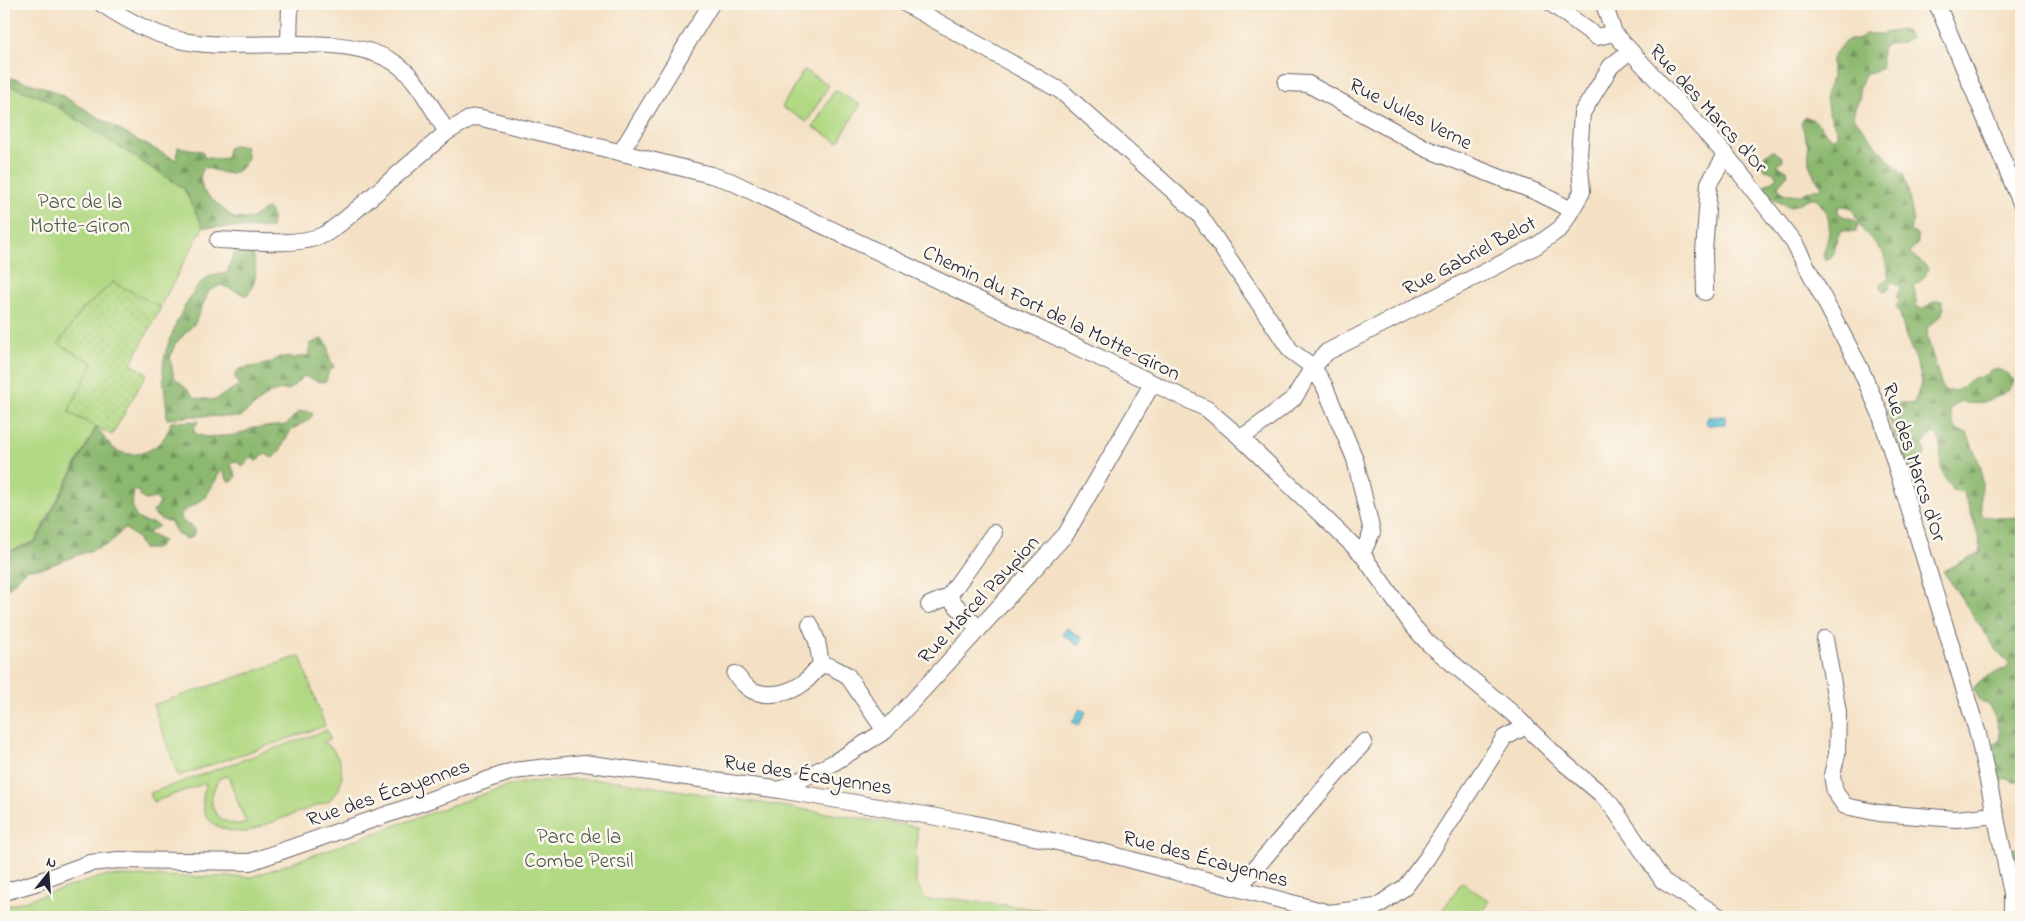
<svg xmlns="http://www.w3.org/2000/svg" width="2025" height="921" font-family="'Indie Flower',sans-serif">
<defs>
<pattern id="grass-dots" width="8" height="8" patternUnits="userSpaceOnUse" patternTransform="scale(1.25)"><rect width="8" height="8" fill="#b1d882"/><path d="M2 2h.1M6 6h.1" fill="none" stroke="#98b971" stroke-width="1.8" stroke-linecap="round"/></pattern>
<pattern id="forest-firs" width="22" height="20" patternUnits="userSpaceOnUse" patternTransform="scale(1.25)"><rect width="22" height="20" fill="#8cb870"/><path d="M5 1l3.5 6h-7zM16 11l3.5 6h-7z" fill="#72955d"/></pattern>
<pattern id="water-waves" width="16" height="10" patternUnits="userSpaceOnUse" patternTransform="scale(1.25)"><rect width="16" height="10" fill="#5fc5dd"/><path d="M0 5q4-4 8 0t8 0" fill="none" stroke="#52a9bf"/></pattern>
</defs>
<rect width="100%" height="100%" fill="#fbf7ec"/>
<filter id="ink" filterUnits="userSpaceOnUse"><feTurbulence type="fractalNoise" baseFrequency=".02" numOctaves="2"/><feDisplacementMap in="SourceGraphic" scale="10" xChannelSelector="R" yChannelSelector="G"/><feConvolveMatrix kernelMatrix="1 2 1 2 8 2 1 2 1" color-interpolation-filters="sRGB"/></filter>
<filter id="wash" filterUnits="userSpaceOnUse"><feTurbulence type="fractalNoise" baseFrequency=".0096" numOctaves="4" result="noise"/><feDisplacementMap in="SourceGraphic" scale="20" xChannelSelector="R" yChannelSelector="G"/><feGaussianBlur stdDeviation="1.12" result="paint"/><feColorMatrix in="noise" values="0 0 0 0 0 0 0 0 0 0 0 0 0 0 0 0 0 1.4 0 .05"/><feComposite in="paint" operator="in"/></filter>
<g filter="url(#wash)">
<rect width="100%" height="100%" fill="#f4e1c5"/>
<polygon fill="url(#grass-dots)" stroke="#6a7d5e" points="113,282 161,307 131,364 147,373 112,435 68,412 93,363 58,344 82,310"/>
<g fill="url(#forest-firs)" stroke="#576d56">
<path d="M1900,30l7,1 3,7c-1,1 -6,4 -7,5 -8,2 -19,-3 -21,9 -1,6 1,9 -1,17l-16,5 -6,15 1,10 -5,9 -2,8 32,40 18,18 4,12 7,36 -3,3 -1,6 7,4 1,8 -8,9c5,8 13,9 18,17l-3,7 -11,11 3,20 5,2 13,-8h7l2,7 -4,9 -13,11 1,12 15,50c17,4 17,-3 28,-11 4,-2 8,-1 12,-3 3,-1 6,-5 9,-7 10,0 16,4 22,12 -6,15 -37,28 -53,20l-12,9c5,12 1,19 18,23l14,35 1,19 -2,9 2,20 16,2 23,-1v261l-2,4h-6l-8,-4 -6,4 -8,-38 9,-3c0,-16 -4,-26 -14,-38h-4l-9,-14c9,-14 26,-15 37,-25l-10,-9 -57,-84 38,-19 -4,-21 -14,-39 -11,-2c-3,-7 -9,-14 -11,-22 -2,-12 4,-26 -7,-35l-8,6 -3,6 2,7 -2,7 -7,5 -2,9 -5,2 -5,-3c-1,-24 -13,-40 -17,-62 9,-8 16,-8 27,-6l8,-23 -7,-24 -9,-20 -7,-27 -3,-4 4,-5 -4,-4 5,-10 -9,-6 -4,8 -3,2 -4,-3v-4l8,-7 -6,-25 -21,-23 -9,-19 -8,-4 -7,1v5c5,7 14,4 20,11l-2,9 -14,-2 -4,6 -5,20 -8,4 -2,-4c7,-27 12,-34 -7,-58h-6l-19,9 -15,-6 -13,-9 3,-8 9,-5 2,-4 -12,-6 -5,-8 5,-6 8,-5 9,7 1,3 -6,5 10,5 1,4 -10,12 4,7 18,2 14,-6h6l2,-3 -6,-6 -7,-16 -1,-18 -7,-24 4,-5c17,4 15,13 27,21l5,-1v-6l-9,-20 -2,-14 1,-8 5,-10v-20l3,-6 12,-13h11l7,-6h15z"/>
<path d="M4,76l39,11 13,5 79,47 41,21 2,-13 24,4 2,6 13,2 9,-1 2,-10 5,-2 12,-1 3,14c-15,23 -23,13 -45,8l-3,11 3,13 30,27 17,1 18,-11c6,6 4,12 3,20l-68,-1 -20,-39 -140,-90 -39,-14z"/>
<path d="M243,249l9,2c5,19 6,29 -5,45l-26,-11 -12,6 -14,32 -20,21 -5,14 4,19 22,21 19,2 24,-15 -4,-7v-5l5,-4 31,-6 8,-6 16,1 14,-3 1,-11 11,-5c9,3 7,9 8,17 1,5 4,7 5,11l-5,4 -3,10 -6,1 -16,-6 -15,14h-8l-11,3 -30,24 -46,-1 -27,3c0,-17 -4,-34 -4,-50 0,-21 26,-82 45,-92 5,-2 13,-3 19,-4l8,-22z"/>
<path d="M308,411l5,3c-4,9 -16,10 -23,18 -6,8 -8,21 -18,26l-6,-4 -4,1 -3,5 -4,1 -3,-4 -9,10 -6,-5 -4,-1 -2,4 5,11 -3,5h-5l-5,-10 -3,1c-5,9 -10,20 -17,27 -6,7 -18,8 -22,16l1,6 13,8 -3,8 -6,2c-9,-4 -12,-9 -15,-18 -9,0 -13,-2 -18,-9l7,-9 -4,-5 -11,2 -5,-4 -1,-5h-5c-2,11 -4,25 9,30 6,3 11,0 16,5l-12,7 16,8 -7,8h-13l-6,-11 -11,-9 -4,1 -11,13 -68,25 -15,1 -24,23v-38l32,-12 60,-114c6,4 9,14 17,20 23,16 53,-1 58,-26l28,-1 -6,8 3,5 10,3 31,-2 16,-7 33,-3 12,-13z"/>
<polygon points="2021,846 2021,861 2018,864 2012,864 2008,851"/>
</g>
<g fill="#b1d882" stroke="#6a7d5e" fill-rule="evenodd">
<polygon points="804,70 829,85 807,122 782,107"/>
<polygon points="4,84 43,98 183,188 203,227 160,307 113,282 82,310 58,344 93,363 68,412 96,427 35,541 4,553"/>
<polygon points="835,90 860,105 838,142 813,127"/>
<polygon points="300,656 325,726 178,776 153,705"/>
<path d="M327,730l3,9 -7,3 9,6 8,13 2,16 -3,12 -10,12 -83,31c-18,1 -43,-7 -43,-28 -1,-7 2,-14 3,-21l-53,19 -3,-9zM228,776l18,47v1c-31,3 -44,-21 -26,-46z"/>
<polygon points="575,779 617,781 917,827 916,883 926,900 954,899 1044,910 1059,917 4,917 4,907 104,876 252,877 500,788 527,782"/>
<polygon points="1462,882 1489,901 1478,917 1438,917"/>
</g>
<g fill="url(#water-waves)" stroke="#40748c">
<polygon points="1725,416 1725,424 1708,425 1706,422 1708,417"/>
<polygon points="1067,628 1082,638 1080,644 1077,645 1062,634"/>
<polygon points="1080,709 1086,712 1078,726 1072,722"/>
</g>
</g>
<g filter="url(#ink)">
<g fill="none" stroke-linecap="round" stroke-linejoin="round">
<g stroke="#6c656b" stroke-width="18">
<g id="minor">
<path d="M102,4c29,19 59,35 94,39 59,8 153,-13 202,22 20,14 36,47 49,67"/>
<polyline points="906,4 1061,91 1199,214 1291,351 1313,367 1324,385 1355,459 1372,532 1362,554"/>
<polyline points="1552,4 1597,37 1614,33"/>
<polyline points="1604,4 1614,33 1726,155 1795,244 1860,368 1880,413 1978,734 2012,893 2012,917"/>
<polyline points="1937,4 2021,203"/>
<polyline points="289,44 290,4"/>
<polyline points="1286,83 1308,84 1427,149 1539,193 1571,210"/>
<polyline points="621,152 711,4"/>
<path d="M218,240c29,1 80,7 105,-5 7,-3 13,-9 19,-13l105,-90 24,-14 7,-1 233,58 19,6 477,228 34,29 121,116 50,71 16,18 84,70 51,49 38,32 11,12 51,75 57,36"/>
<polyline points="1705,292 1704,252 1709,183 1726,155"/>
<polyline points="1241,438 1262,423 1294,398 1313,367 1327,352 1536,246 1561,228 1582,192 1579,155 1582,113 1611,66 1630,51"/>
<polyline points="929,605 948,597"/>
<polyline points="810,624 817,641 821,664"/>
<polyline points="979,629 948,597 994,533"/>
<polyline points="1825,639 1838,712 1837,754 1832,775 1835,792 1845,806 1879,813 1956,819 1996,815"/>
<polyline points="821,664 832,667 847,675 885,731"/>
<path d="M735,674c6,7 12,15 21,18 14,5 34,1 46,-8 7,-5 13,-13 19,-20"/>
<polyline points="780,790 833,763 885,731 1066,534 1152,384"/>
<polyline points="1238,888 1364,742"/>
<polyline points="4,892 35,883 90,863 118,860 250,862 513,771 584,763 780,790 971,823 1102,852 1329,913 1376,907 1405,887 1427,858 1504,738 1526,726"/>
</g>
</g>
<use href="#minor" stroke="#fff" stroke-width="16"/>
</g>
</g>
<g text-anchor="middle" stroke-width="5" stroke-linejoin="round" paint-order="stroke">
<g font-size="21" fill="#22223b" stroke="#fbf7ec">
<text transform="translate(1709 108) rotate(48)" y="7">Rue des Marcs d'Or</text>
<text transform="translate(1411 113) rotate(27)" y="7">Rue Jules Verne</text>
<text transform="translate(1469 255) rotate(-28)" y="7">Rue Gabriel Belot</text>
<text transform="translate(1052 312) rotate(26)" y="7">Chemin du Fort de la Motte-Giron</text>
<text transform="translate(1915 462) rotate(72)" y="7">Rue des Marcs d'Or</text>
<text transform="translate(978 599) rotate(-47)" y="7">Rue Marcel Paupion</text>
<text transform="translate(808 774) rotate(9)" y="7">Rue des Écayennes</text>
<text transform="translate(388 792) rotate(-19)" y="7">Rue des Écayennes</text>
<text transform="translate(1206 858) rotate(15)" y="7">Rue des Écayennes</text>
</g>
<g font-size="21" fill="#4d5950" stroke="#fbf7ec">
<text x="80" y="208">Parc de la<tspan x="80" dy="24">Motte-Giron</tspan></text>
<text x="579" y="843">Parc de la<tspan x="579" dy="24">Combe Persil</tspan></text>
</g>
</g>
<rect width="2025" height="921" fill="none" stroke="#fbf7ec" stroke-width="20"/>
<g transform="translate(48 874) rotate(17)" stroke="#fbf7ec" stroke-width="4" paint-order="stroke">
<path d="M0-4L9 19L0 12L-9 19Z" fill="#22223b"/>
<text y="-8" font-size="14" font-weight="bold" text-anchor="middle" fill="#22223b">N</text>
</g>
</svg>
